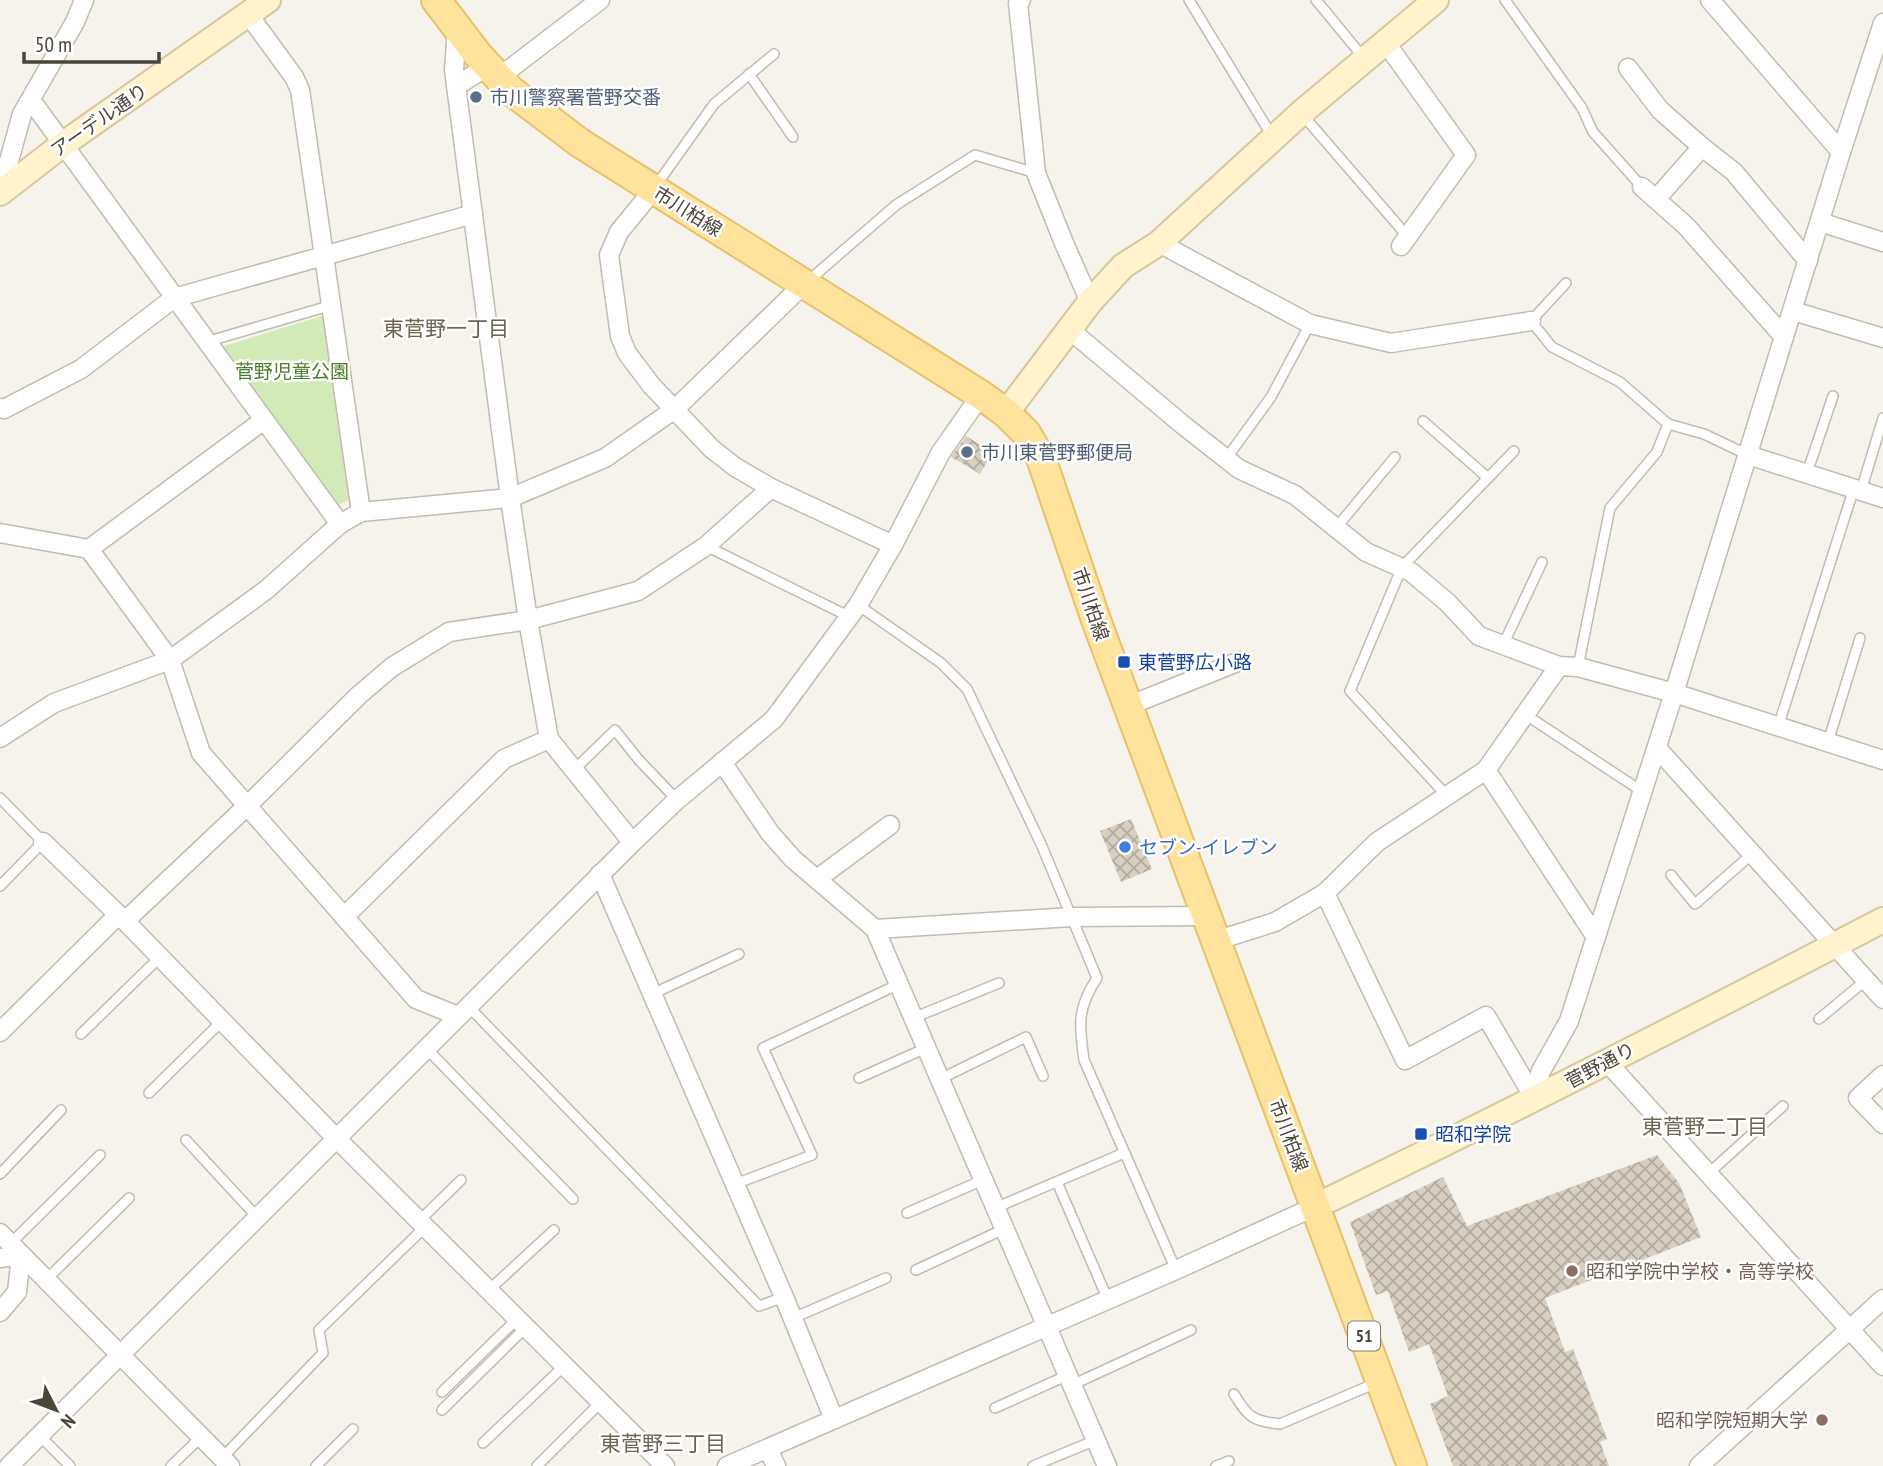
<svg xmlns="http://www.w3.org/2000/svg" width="1883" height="1466" font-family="'PT Sans Narrow','Noto Sans JP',sans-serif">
<defs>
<pattern id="building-cross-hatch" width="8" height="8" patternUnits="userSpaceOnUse" patternTransform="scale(1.75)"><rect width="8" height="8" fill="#d8cfc1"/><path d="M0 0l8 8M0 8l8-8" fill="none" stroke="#b1aa9e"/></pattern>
</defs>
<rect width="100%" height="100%" fill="#f6f3ec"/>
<polygon fill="#d2eab5" points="322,316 329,320 352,494 348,500 340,504 332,500 222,350 224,346"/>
<g fill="url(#building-cross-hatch)">
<polygon points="966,436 984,447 980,453 989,459 980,474 951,457"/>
<polygon points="1131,819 1152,869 1121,882 1100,831"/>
<polygon points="1657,1155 1679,1183 1701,1237 1545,1298 1565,1352 1573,1349 1607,1439 1600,1442 1609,1466 1453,1466 1430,1404 1448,1396 1429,1344 1409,1352 1388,1291 1376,1295 1350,1222 1443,1177 1467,1226"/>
</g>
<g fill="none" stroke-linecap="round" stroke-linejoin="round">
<g stroke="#c2bbae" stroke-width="12">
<g id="lane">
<polyline points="1189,0 1272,136"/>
<polyline points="1316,0 1363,57"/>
<polyline points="1505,0 1582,108 1593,132 1642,187"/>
<polyline points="749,74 793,137"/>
<polyline points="1302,114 1408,237"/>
<polyline points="655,187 714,104 774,54"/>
<polyline points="807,282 896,205 975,155 1036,173"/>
<polyline points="1566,283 1531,321 1552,347 1620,382 1668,424 1704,434 1748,455"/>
<polyline points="206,342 332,305"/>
<polyline points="1423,421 1488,478"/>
<polyline points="1226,459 1271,397 1310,324"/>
<polyline points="1807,473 1833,396"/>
<polyline points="1861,491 1883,418"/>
<polyline points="1336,528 1395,457"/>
<polyline points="706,546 850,617"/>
<path d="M858,605l83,58 26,26 74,155 56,134c-20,30 -18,47 -13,82l92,210"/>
<polyline points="1503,645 1542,562"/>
<polyline points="1578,667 1610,508 1657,452 1668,424"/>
<polyline points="1526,715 1643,792"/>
<polyline points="1778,727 1854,488"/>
<polyline points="1828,742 1860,638"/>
<polyline points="574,770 615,730 638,759 677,800"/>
<polyline points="1447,796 1350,691 1402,567 1514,451"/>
<polyline points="0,798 43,842 0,886"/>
<polyline points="1671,875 1695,904 1752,854"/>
<polyline points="652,994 739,954"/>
<polyline points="468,1006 759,1306 784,1297"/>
<polyline points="913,1018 999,983"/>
<polyline points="1819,1019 1866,980"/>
<polyline points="81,1034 160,957"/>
<polyline points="426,1048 573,1199"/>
<polyline points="859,1078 926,1048"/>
<polyline points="940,1079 1026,1037 1043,1076"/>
<polyline points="149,1093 222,1021"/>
<polyline points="186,1140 257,1217"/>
<polyline points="1709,1173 1783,1106"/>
<polyline points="0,1174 61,1110"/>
<polyline points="1057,1182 1108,1300"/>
<polyline points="735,1184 812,1155 763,1048 899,984"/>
<polyline points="995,1208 1124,1153"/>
<polyline points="907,1213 983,1180"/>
<polyline points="419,1221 461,1180"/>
<polyline points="10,1244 100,1155"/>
<polyline points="916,1270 1004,1229"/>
<polyline points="46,1280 129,1198"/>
<polyline points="489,1290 554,1230"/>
<polyline points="793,1318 886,1278"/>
<polyline points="1072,1385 1191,1330"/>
<polyline points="442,1392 517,1319"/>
<path d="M1234,1394c14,23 18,27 46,30l96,-41"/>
<polyline points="995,1408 1068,1375"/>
<polyline points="442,1410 526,1327"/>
<polyline points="39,1435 70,1466"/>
<polyline points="483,1443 564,1366"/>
<polyline points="222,1458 323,1353 319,1330 425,1227"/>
<polyline points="171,1466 201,1437"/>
<polyline points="316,1466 353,1429"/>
<polyline points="537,1466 601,1402"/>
<polyline points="1033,1466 1096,1440"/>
<polyline points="1216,1466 1229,1461"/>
</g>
</g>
<g stroke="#c2bbae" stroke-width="21">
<g id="street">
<polyline points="1021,0 1018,3 1036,173 1064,243 1090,302"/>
<polyline points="1710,0 1841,152"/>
<polyline points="248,14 294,77 300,90 361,512"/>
<polyline points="457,29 454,70 510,498 528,620 549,739 632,842"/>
<polyline points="1386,43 1466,155 1401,246"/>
<polyline points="1628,68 1660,110 1702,147"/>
<polyline points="498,78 600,0"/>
<polyline points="456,86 488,66"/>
<polyline points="28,104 36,107 340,524"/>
<polyline points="1642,187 1686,226 1784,337"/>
<polyline points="654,189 619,232 609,255 620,336 627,353 651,385 712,449 735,467 771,488 893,545"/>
<polyline points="0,193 22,114 75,22 84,0"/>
<polyline points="1656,199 1702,147 1734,172 1808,261"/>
<polyline points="1820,222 1883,242"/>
<polyline points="1159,243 1310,324 1391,343 1531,321"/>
<polyline points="1793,311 1883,338"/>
<polyline points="1070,330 1183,425 1239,469 1295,495 1366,552 1411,572 1447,602 1479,636 1559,666 1578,667 1674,693 1883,760"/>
<polyline points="0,408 4,409 81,369 174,298 473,214"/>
<polyline points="1748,455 1883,498"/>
<polyline points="0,533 89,549 264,420"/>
<polyline points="89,549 170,660 201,753 416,999 458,1016"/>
<polyline points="1128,706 1240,661"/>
<polyline points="0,738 54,703 170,660 266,590 340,524 361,512 510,498 605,458 675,409 805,283"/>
<polyline points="1657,748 1883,999"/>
<polyline points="722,762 770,833 793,859 875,929 1107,1466"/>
<polyline points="1486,770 1596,937"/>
<polyline points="43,842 125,921 336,1138 665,1466"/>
<polyline points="600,874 784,1297 834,1419"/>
<polyline points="817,879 890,825"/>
<polyline points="1325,893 1405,1060 1486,1016 1533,1096"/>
<polyline points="344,917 504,759 549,739"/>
<polyline points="125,921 247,806 359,695 392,667 449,632 528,620 638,591 706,546 771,488"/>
<polyline points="875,929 1072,917 1206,916"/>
<polyline points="1215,941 1275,922 1325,893 1377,842 1486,770 1559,666"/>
<polyline points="0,1032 118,915"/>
<polyline points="1606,1061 1883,1366"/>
<polyline points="1883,1075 1858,1098 1883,1124"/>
<polyline points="1531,1102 1541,1071 1569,1021 1674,693 1841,152 1883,23"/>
<polyline points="0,1233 230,1466"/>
<polyline points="0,1258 21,1255 17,1292 0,1312"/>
<polyline points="768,1449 776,1466"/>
<polyline points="9,1466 634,841 677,800 774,719 858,605 893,545 941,452 981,395"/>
<polyline points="727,1466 1176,1270 1316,1206"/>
<polyline points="1699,1466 1883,1299"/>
</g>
</g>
<g stroke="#d6c79b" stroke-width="28">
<g id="secondary">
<polyline points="0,193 62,145 268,0"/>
<polyline points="1006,413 1090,302 1123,266 1159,243 1301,113 1436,0"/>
<path d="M1316,1206c191,-92 379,-188 567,-286"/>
</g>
</g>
<g stroke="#e6c16a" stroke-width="32">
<polyline id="primary" points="436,0 478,55 510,90 580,143 981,395 1006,413 1026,433 1041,458 1096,620 1412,1466"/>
</g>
<use href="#lane" stroke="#fff" stroke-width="9"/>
<use href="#street" stroke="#fff" stroke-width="18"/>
<use href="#secondary" stroke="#fff3cd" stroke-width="24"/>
<use href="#primary" stroke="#ffe39c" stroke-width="28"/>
</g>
<g fill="#5c6f8a" stroke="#fff" stroke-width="2.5">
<circle cx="476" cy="97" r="7"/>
<circle cx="967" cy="452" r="7"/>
</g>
<g fill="#1a4fb4" stroke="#fff" stroke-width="2.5">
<rect x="1117" y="655" width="14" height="14" rx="3.5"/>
<rect x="1414" y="1127" width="14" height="14" rx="3.5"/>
</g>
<circle fill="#3f7fe0" stroke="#fff" stroke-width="2.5" cx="1125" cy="847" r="7"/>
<g fill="#8d6e63" stroke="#fff" stroke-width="2.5">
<circle cx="1572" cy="1271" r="7"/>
<circle cx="1822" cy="1420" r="7"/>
</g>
<g text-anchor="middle" stroke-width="5" stroke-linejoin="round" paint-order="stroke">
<rect fill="#fff" stroke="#817c74" stroke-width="2" x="1348" y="1321.5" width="32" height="29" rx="5"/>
<g font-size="18" font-weight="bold" fill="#4b4439">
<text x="1364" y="1342">51</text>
</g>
<g font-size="19" fill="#4e5e75" stroke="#fff" text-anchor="start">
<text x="490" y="104">市川警察署菅野交番</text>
<text x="981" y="459">市川東菅野郵便局</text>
</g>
<g font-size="19" fill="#4b4439" stroke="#fff">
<text transform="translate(99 120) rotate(-35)" y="7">アーデル通り</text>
<text transform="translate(688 211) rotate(32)" y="7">市川柏線</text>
<text transform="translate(1091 604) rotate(71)" y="7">市川柏線</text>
<text transform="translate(1600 1065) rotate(-28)" y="7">菅野通り</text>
<text transform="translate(1289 1135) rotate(69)" y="7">市川柏線</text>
</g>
<g font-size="19" fill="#4a7f2a" stroke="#fff">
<text x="292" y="378">菅野児童公園</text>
</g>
<g font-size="19" fill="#164399" stroke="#fff" text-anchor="start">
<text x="1138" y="669">東菅野広小路</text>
<text x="1435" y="1141">昭和学院</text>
</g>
<g font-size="19" fill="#366cbe" stroke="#fff" text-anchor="start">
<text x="1139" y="854">セブン-イレブン</text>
</g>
<g font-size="19" fill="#785e54" stroke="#fff" text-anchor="start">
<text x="1586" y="1278">昭和学院中学校・高等学校</text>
<text x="1808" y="1427" text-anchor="end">昭和学院短期大学</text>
</g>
<g font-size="21" fill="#6e6250" stroke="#fff">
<text x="446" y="336">東菅野一丁目</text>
<text x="1705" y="1134">東菅野二丁目</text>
<text x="663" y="1451">東菅野三丁目</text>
</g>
</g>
<g transform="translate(56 1410) rotate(132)" stroke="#ffffff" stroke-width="5" paint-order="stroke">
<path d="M0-5L12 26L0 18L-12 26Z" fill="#4b4439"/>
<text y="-10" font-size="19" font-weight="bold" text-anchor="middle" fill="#4b4439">N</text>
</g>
<path d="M24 52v10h135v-10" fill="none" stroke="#4b4439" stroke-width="3.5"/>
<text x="35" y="52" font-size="21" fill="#4b4439" stroke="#ffffff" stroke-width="5" paint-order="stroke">50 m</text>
</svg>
